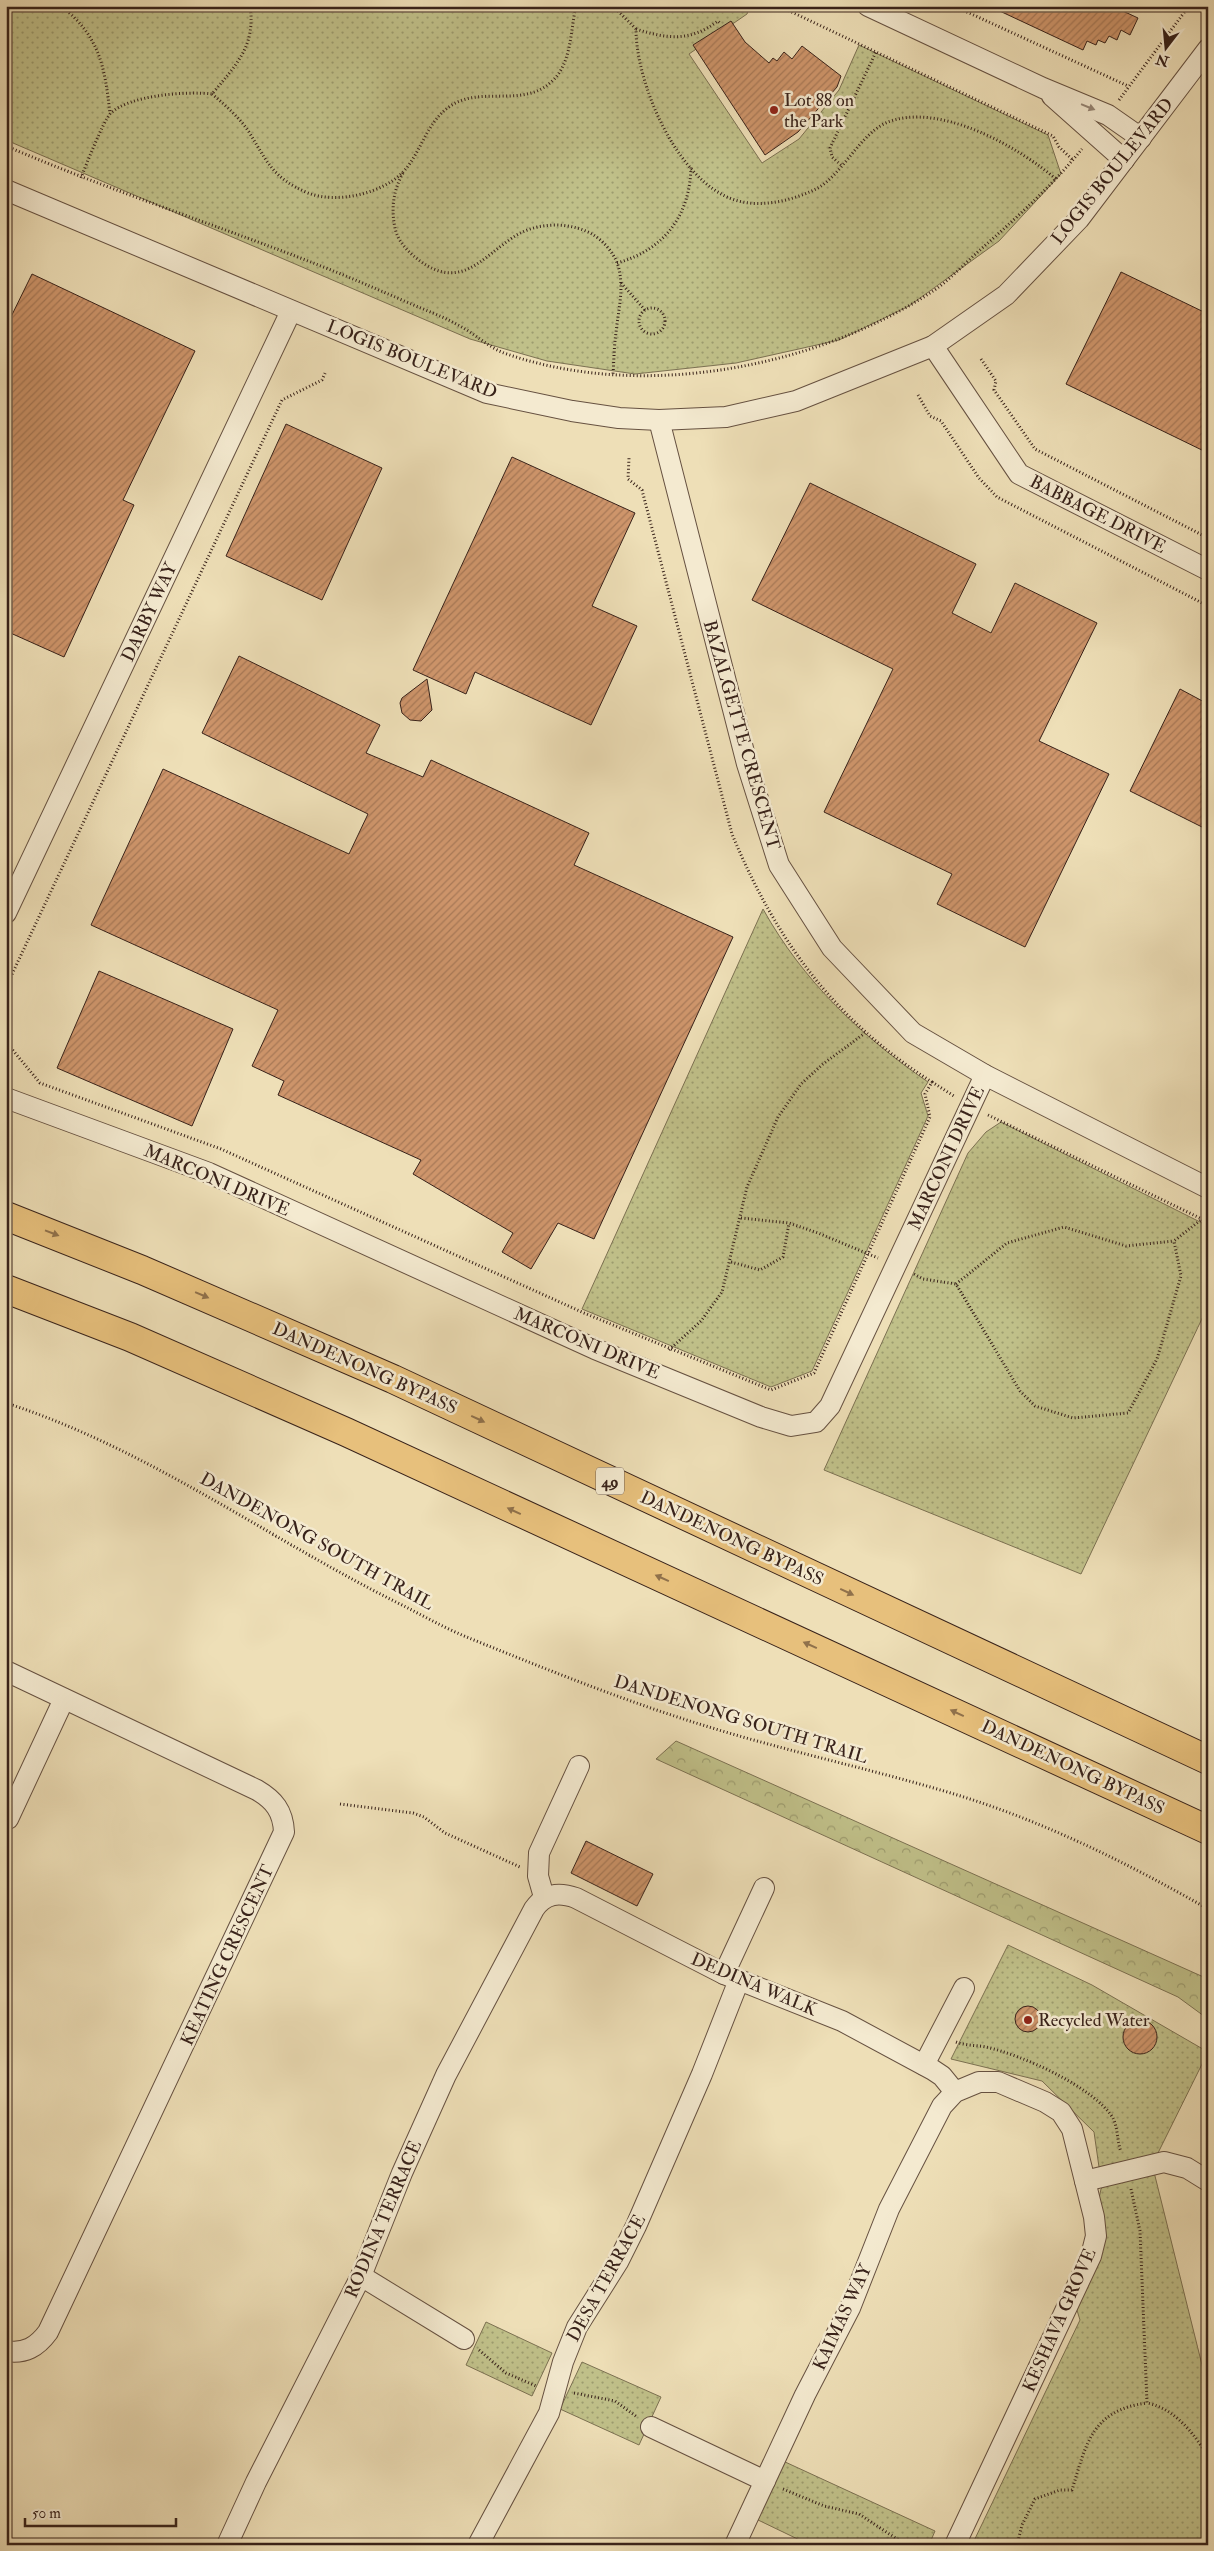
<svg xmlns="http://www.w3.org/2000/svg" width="1214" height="2551" font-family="'IM FELL Double Pica',serif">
<defs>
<pattern id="grass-dots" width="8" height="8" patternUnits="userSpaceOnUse" patternTransform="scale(1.25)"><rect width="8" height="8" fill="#c0c089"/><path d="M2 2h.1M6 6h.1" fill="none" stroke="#9d9c6f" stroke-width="1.8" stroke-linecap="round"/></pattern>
<pattern id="forest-crowns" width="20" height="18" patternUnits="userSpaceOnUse" patternTransform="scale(1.25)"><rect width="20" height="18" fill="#c0c089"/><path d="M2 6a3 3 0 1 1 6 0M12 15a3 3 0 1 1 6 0" fill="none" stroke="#9d9c6f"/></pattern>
<pattern id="building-hatch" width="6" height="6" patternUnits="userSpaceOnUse" patternTransform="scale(1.25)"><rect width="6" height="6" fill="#ce956b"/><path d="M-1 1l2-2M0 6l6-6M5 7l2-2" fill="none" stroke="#a87957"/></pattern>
</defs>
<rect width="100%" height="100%" fill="#eedfb7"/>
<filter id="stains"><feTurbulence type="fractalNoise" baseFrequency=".004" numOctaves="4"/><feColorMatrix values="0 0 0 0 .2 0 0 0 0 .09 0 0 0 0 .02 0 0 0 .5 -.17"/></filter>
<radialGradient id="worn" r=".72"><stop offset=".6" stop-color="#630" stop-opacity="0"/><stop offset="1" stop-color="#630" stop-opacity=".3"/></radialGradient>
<g fill="url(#grass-dots)" stroke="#7c7152">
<polygon points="6,6 750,6 747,14 689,54 762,163 799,139 839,90 859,45 1048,135 1061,174 999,241 909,306 839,340 736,363 635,374 547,361 470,339 6,140"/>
<path d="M763,909c40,72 98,127 165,173l-7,11 7,23 -116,255 -41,16 -189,-78z"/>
<polygon points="1001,1122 1208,1226 1208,1306 1081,1574 824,1470 968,1153 986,1132"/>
<polygon points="1008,1945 1092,1985 1208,2052 1157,2155 1099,2167 1094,2132 1042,2081 951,2059"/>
<polygon points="1154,2172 1208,2389 1208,2545 972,2545 1080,2320 1076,2307 1101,2189 1104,2185"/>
<polygon points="486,2322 552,2353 532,2396 466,2365"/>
<polygon points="582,2362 661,2397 639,2445 560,2409"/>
<polygon points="783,2461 935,2531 929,2545 810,2545 756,2519"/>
</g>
<polygon fill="url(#forest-crowns)" stroke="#7c7152" points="676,1741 1208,1979 1208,2019 1178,1997 656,1759"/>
<g fill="url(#building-hatch)" stroke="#38221a">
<polygon points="989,6 1112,6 1138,18 1130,35 1121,30 1117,40 1109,36 1105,43 1098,40 1096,45 1087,41 1083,50"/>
<polygon points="731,21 745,42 769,63 773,58 777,61 784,52 792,59 802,46 841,76 837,87 798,132 765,155 693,45"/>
<polygon points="1121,272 1208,314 1208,453 1066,384"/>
<polygon points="32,274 195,351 123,500 134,505 64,657 6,631 6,327"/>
<polygon points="286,424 382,468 322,600 226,556"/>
<polygon points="512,457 635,513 592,606 637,626 591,725 475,672 466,694 413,670"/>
<polygon points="810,483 976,564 952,613 991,633 1015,583 1097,623 1039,741 1109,774 1025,947 937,904 952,874 824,812 893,669 752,600"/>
<polygon points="239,656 380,725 366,753 423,777 431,760 589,833 574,865 733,937 594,1239 558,1223 531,1269 502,1252 513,1233 413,1174 421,1160 278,1095 284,1081 252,1066 278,1010 91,925 163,769 349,854 368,814 202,733"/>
<polygon points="427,679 432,710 421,721 410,720 402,713 400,703 402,698"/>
<polygon points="1180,689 1208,704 1208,830 1130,791"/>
<polygon points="99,971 233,1029 192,1126 57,1068"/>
<polygon points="586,1841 653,1874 637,1906 571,1873"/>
<circle cx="1028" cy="2019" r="13"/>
<circle cx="1140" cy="2037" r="17"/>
</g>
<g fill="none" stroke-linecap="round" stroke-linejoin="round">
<g stroke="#665141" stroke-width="22">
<g id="minor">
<polyline points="868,6 1043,88 1108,115 1141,138"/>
<polyline points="1052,96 1124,160"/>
<polyline points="6,190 487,393 572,411 619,418 659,420 726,417 796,401 933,346 1006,295 1079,219 1208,49"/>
<polyline points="933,346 1019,474 1208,570"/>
<polyline points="659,420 747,764 779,865 832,948 913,1033 985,1075 1208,1188"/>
<polyline points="6,913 291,311"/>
<polyline points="6,1098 209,1173 595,1349 761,1417 791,1426 816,1422 830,1406 985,1075"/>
<path d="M6,1671l251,119c17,10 26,21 27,42l-236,500c-11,15 -23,22 -42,19"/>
<polyline points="8,1819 64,1699"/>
<polyline points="544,1897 538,1876 539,1853 579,1766"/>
<polyline points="724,1974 764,1888"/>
<polyline points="924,2065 964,1988"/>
<polyline points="1085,2181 1164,2162 1187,2168 1208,2181"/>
<polyline points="361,2276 464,2339"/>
<polyline points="651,2427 765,2481"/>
<path d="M227,2545l29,-63 105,-206 41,-103 44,-98 88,-166c11,-16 25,-17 42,-11l148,76 118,47 91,49 9,6 13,16"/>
<polyline points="478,2545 549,2413 563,2362 577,2327 618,2262 636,2226 702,2074 739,1980"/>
<polyline points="735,2545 805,2395 850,2308 889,2209 942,2106 955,2092 979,2082 998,2082 1045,2102 1061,2112 1072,2129 1094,2217 1096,2236 1091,2256 955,2545"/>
</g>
</g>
<g stroke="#38221a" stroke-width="30">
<g id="trunk">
<polyline points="6,1216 142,1270 393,1379 1208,1760"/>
<polyline points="6,1289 130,1337 346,1432 1208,1830"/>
</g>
</g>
<g stroke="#38221a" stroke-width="3" stroke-dasharray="1 2.5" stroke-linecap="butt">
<path d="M61,6c39,30 44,62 49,108"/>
<path d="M613,6l23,23c0,55 41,150 96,170 27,10 59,2 84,-10 26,-13 44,-56 72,-67 52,-20 131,25 169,58"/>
<polyline points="779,6 1053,136 1059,147 1073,160"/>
<polyline points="954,6 1128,86"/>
<path d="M636,29c31,10 54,13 82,-8l3,3"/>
<path d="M212,94c13,11 27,23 37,38 18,29 23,46 59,61 28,11 74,1 95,-21 18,-19 23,-49 46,-65 30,-22 72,1 101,-24 22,-18 20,-51 26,-77"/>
<polyline points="1119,100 1189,6"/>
<path d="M6,146c105,45 214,80 320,122 28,11 55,23 83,35 16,7 33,13 49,22 16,8 30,22 46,28 135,48 308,16 426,-60 18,-11 34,-29 50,-43 36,-32 71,-63 102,-101"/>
<polyline points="841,165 832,157 830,148 876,52"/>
<path d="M403,173c-10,18 -12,36 -8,55 3,14 14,25 25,33 40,29 61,-2 92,-23 23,-16 56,-17 80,-4 12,7 24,21 27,35 5,22 -1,42 -3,64 -2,13 -2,27 -3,41"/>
<path d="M81,178c5,-13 22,-56 29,-64 18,-19 77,-23 102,-20 24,-29 44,-48 38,-88"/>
<path d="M617,263c47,-13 73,-47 74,-96"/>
<polyline points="621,283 645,310"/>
<circle cx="652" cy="321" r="13"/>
<polyline points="981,359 996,381 994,390 1035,449 1208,538"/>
<polyline points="918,395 930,416 941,421 979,478 997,497 1208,606"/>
<polyline points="6,987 282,400 322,380 326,371"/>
<path d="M6,1042l34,41 181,66 363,164 187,77 43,-17 116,-256 -5,-23 7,-12c-98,-62 -156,-142 -200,-248l-90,-344 -14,-11 1,-21"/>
<polyline points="932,1082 954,1096"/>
<polyline points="988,1115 1208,1222"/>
<polyline points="741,1218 789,1223 818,1233 878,1258"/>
<polyline points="731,1262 760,1270 783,1257 789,1223"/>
<polyline points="914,1274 923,1279 956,1284 1020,1391 1035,1406 1073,1418 1128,1413 1157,1359 1181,1276 1174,1241 1202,1219"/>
<polyline points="956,1284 1007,1243 1064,1227 1126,1246 1174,1241"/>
<polyline points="669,1350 701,1321 722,1292 747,1187 778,1117 801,1084 823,1064 865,1033"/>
<path d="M6,1403c143,46 264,137 398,203 21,11 43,23 65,32 79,32 158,64 240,89 78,24 157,41 235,64 93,27 180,70 264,118"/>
<polyline points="340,1804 413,1813 424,1817 445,1833 520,1867"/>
<path d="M956,2042c11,4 20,3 30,5 36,8 108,40 127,71 5,10 4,23 8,34"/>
<path d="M1131,2189l9,42 7,172c27,5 48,31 61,54"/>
<polyline points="479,2350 506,2373 536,2386"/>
<polyline points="574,2393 615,2401 637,2417"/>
<polyline points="783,2489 824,2506 859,2514 906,2545"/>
<path d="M1017,2545l5,-20 13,-26 25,-9h12c14,-45 19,-80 75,-87"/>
</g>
<use href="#minor" stroke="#f4ead0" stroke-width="20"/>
<use href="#trunk" stroke="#e7c07c" stroke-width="28"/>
</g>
<defs><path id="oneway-solid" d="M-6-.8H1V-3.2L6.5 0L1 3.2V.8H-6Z" transform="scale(1.25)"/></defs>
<use fill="#968675" href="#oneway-solid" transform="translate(1088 107) rotate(22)"/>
<g fill="#90714b">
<use href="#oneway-solid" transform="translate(52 1233) rotate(21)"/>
<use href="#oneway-solid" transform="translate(202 1295) rotate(23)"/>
<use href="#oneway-solid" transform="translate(478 1419) rotate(25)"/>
<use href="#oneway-solid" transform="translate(514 1511) rotate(-155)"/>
<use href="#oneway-solid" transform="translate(662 1578) rotate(-156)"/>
<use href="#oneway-solid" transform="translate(847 1592) rotate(25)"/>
<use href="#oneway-solid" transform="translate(810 1645) rotate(-156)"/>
<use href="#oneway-solid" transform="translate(957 1713) rotate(-155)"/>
</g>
<g fill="#8f2418" stroke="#f4ead0" stroke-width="2">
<circle cx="774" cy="110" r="5"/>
<circle cx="1028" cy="2020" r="5"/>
</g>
<g text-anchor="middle" stroke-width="5" stroke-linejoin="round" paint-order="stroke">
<rect fill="#f4ead0" stroke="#705e51" stroke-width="1" x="596" y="1467.5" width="28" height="27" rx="4"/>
<g font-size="16" font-weight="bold" fill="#38221a">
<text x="610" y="1487">49</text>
</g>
<g font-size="18" fill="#38221a" stroke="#f4ead0" text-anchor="start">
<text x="784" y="106">Lot 88 on<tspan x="784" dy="21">the Park</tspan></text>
<text x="1038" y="2026">Recycled Water</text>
</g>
<g font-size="18" fill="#38221a" stroke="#f4ead0">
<text transform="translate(1112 171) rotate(-51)" y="6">LOGIS BOULEVARD</text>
<text transform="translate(412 359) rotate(22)" y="6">LOGIS BOULEVARD</text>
<text transform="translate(1098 514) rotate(27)" y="6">BABBAGE DRIVE</text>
<text transform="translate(149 612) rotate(-65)" y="6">DARBY WAY</text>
<text transform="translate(742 735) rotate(74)" y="6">BAZALGETTE CRESCENT</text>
<text transform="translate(946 1158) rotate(-65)" y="6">MARCONI DRIVE</text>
<text transform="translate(217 1180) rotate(23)" y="6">MARCONI DRIVE</text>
<text transform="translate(587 1343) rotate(23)" y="6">MARCONI DRIVE</text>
<text transform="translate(365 1368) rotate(24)" y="6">DANDENONG BYPASS</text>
<text transform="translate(732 1538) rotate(25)" y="6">DANDENONG BYPASS</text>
<text transform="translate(317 1541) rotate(29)" y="6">DANDENONG SOUTH TRAIL</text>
<text transform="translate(741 1719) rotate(17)" y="6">DANDENONG SOUTH TRAIL</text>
<text transform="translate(1073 1767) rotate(25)" y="6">DANDENONG BYPASS</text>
<text transform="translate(227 1955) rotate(-65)" y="6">KEATING CRESCENT</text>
<text transform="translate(754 1984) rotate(23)" y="6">DEDINA WALK</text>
<text transform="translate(383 2219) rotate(-67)" y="6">RODINA TERRACE</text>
<text transform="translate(606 2278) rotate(-61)" y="6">DESA TERRACE</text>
<text transform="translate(842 2317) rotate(-65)" y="6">KAIMAS WAY</text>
<text transform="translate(1059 2320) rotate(-66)" y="6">KESHAVA GROVE</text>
</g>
</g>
<rect width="1214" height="2551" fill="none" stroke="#eedfb7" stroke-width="25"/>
<rect x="8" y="8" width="1199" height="2536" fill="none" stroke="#38221a" stroke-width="2.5"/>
<rect x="12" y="12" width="1189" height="2526" fill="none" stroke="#38221a"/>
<g transform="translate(1166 48) rotate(196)" stroke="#f4ead0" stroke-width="4" paint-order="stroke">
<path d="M0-4L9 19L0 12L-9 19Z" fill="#38221a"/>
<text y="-8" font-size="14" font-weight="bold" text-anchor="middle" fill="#38221a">N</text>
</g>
<path d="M25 2518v8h151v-8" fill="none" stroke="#38221a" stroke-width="2.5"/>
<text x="32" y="2518" font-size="15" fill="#38221a" stroke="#f4ead0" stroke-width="4" paint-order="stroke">50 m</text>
<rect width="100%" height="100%" filter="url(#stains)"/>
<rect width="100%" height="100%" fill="url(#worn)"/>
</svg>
